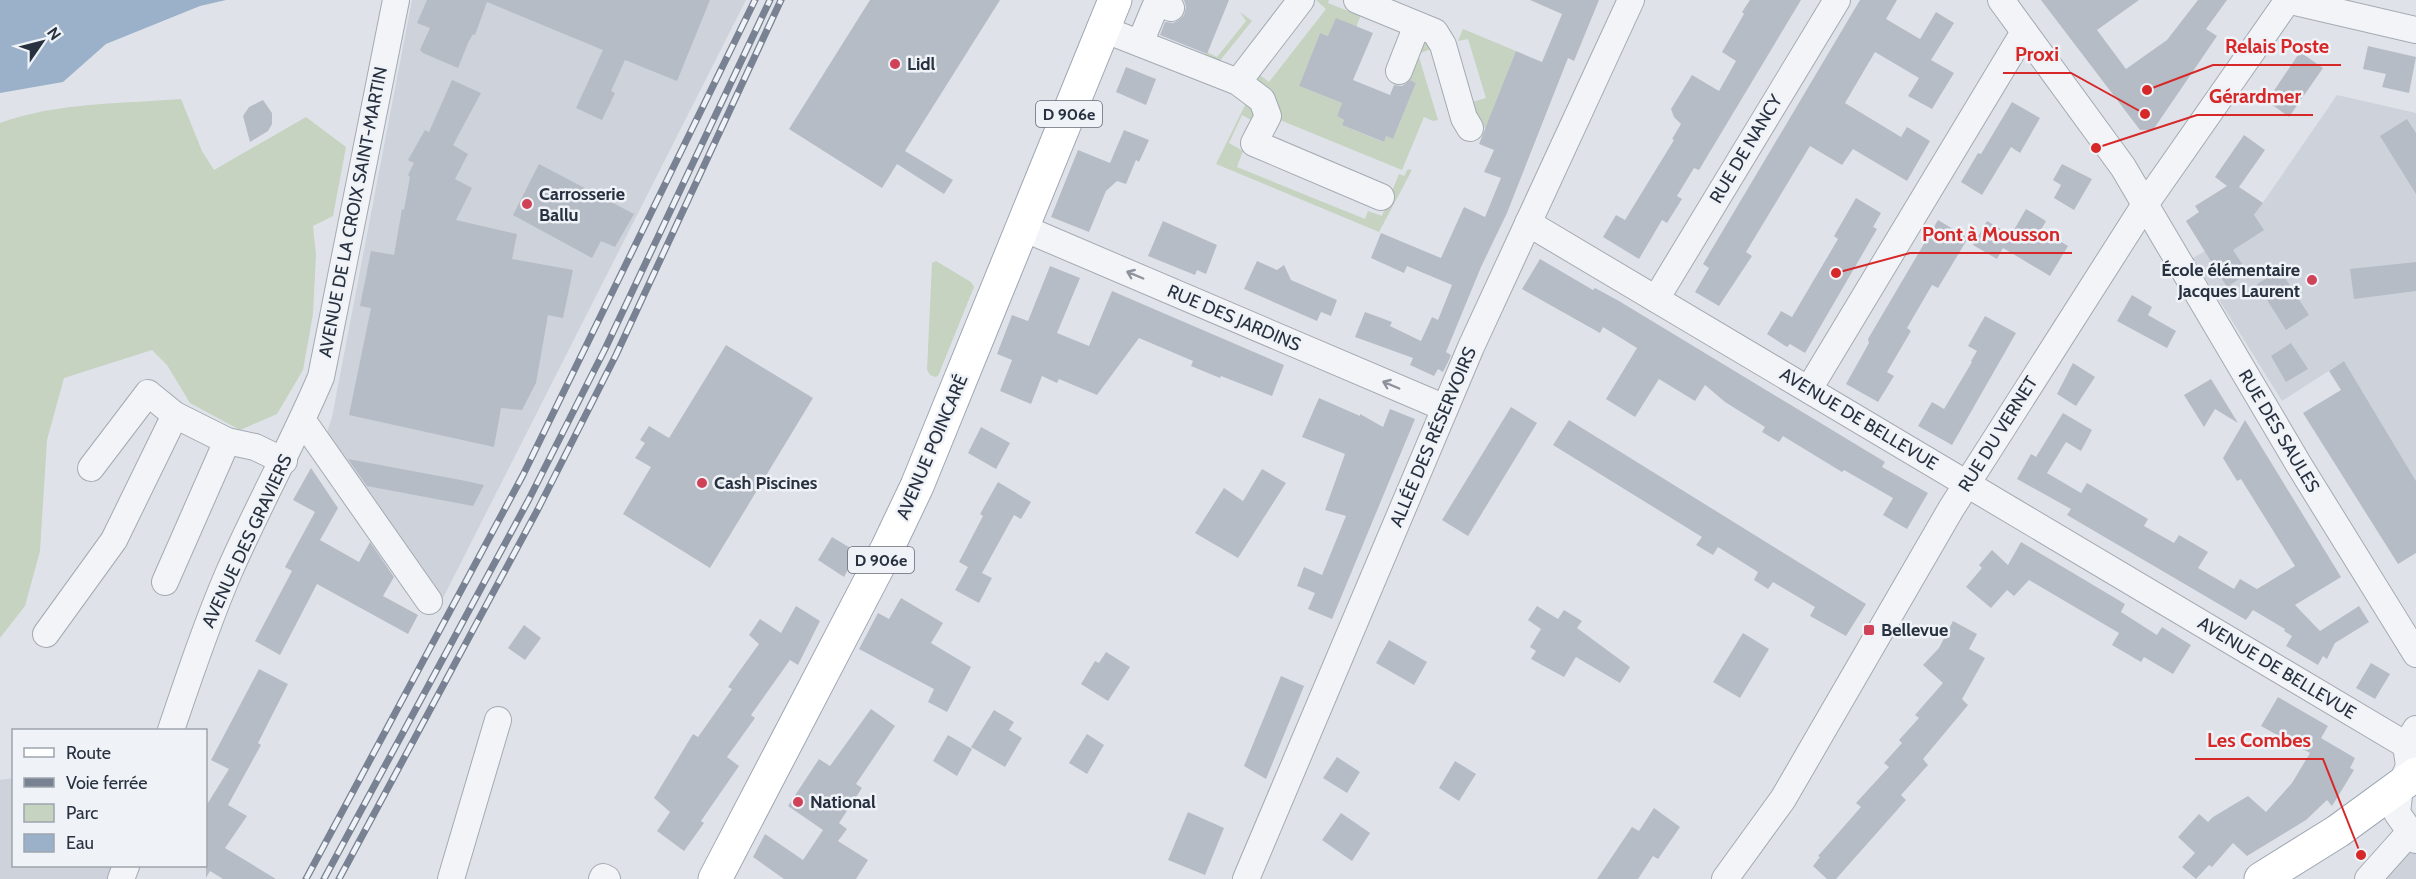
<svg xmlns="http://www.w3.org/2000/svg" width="2416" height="879" font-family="Cabin,sans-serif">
<rect width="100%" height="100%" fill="#dfe3e9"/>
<g fill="#cdd2db">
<polygon points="412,0 746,0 441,602 324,442 332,417"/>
<polygon points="2337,95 2416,113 2416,481 2344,361 2282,401 2193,258 2257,220 2253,217"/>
<polygon points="13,778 14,866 113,866 109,879 0,879 0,780"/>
<polygon points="2416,840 2416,879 2368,879"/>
</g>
<g fill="#c5d3c0">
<polygon points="1316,0 1329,0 1328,3 1358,15 1363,10 1356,27 1328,36 1320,33 1299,86 1342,103 1337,116 1344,120 1342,125 1383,142 1386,136 1393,139 1416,83 1405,78 1423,37 1434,48 1418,54 1438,120 1433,121 1424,117 1402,170 1280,120 1271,138 1254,78 1256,72 1269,82 1326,9"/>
<polygon points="1240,12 1252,21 1218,63 1205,58 1207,52 1217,57 1246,21"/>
<polygon points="1463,29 1516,51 1486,128 1477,124 1469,103 1486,98 1468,39 1458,41"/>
<path d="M181,99l21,52 12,19 92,-53 40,30 -13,69 -20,10 3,29 -3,59 -10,56 -26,44 -37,16 -50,-27 -23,-38 -15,-15 -88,28 -17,62 -7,111 -15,55 -25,32v-515c58,-21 120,-19 181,-24z"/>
<polygon points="1247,101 1257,105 1253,121 1242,115 1229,143 1243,151 1237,167 1365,219 1368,211 1382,216 1399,174 1404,176 1408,169 1412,170 1379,232 1216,164"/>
<polygon points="936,261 971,282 974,287 938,376 935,377 930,375 927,370 932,263"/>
</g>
<polygon fill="#9ab1c9" points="0,0 226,0 200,6 106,44 63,82 0,93"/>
<g fill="#b6bcc5">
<polygon points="427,0 710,0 677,81 625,60 611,91 615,93 602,120 576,108 603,50 487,2 475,35 473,34 468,43 458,68 423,53 420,50 430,28 417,23"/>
<polygon points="870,0 1000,0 905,151 953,180 944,194 897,164 882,188 789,129"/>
<polygon points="1184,0 1229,0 1207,54 1160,35 1165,22 1173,23 1179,20 1184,15 1186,7"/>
<polygon points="1530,0 1599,0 1574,61 1568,58 1507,213 1481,267 1446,352 1451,355 1449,360 1443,372 1438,369 1434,376 1410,365 1413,358 1355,337 1365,312 1392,322 1390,326 1421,341 1432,317 1438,320 1452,285 1407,266 1404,273 1371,258 1381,233 1441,258 1464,207 1485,217 1501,178 1484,172 1494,150 1479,144 1516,51 1542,62 1562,14"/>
<polygon points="1750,0 1801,0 1699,170 1694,168 1677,196 1682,199 1667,223 1662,220 1639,259 1603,237 1616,215 1625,220 1674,140 1672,139 1681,124 1674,117 1671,109 1692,75 1719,91 1736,61 1722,52 1744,14 1742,12"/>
<polygon points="1860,0 1897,0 1886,19 1920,39 1936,12 1954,23 1931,60 1954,73 1932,109 1908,96 1919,78 1875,52 1845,103 1901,137 1907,127 1930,141 1907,181 1853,149 1842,165 1810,146 1746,252 1752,256 1719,306 1695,292 1709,268 1703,264"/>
<polygon points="2041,0 2139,0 2097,30 2126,69 2167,40 2198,0 2227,0 2206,29 2217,36 2153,130 2140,130"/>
<polygon points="1336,18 1373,33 1353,80 1390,95 1394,85 1402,86 1410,80 1416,83 1393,139 1386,136 1384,142 1342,125 1344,120 1337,116 1342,103 1299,86 1320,33 1328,36"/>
<polygon points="2368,46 2416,57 2409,93 2382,87 2386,74 2363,69"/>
<polygon points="2300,52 2323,68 2289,117 2267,101"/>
<polygon points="1126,67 1156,79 1146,105 1116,92"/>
<polygon points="452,80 481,93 453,145 468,154 455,179 472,188 456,220 517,234 512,259 573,270 563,318 548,315 536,383 522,410 501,408 494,447 349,415 371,308 360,306 371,251 394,255 402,209 404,210 410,177 408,175 414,163 408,160 425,130 429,132"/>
<polygon points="263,100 272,113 272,124 268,131 250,142 243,116 249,107"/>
<polygon points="2012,102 2040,118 2020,153 2011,147 1982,195 1961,182 1978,153 1981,154"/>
<polygon points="2407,119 2416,133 2416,194 2380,136"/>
<polygon points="1124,130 1149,140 1139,162 1136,160 1126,184 1117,181 1106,191 1089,232 1051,217 1078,150 1110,163"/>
<polygon points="2244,135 2265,150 2239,187 2263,203 2254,215 2264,230 2233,250 2248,273 2227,287 2186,221 2199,212 2195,206 2227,186 2215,177"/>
<polygon points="539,164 634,214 615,247 601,241 592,258 513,215"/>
<polygon points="2062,164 2092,179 2074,210 2054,198 2061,185 2053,180"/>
<polygon points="1856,198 1881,213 1873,227 1877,229 1805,353 1790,344 1787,347 1767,334 1781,311 1792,317 1838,239 1834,236"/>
<polygon points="2026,209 2046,221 2041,230 2068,246 2050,276 2003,248 1997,259 1973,245 1987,221 2011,235"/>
<polygon points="1938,220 1968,238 1938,288 1932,285 1907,328 1911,331 1887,372 1894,376 1878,402 1846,384 1869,343 1868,339"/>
<polygon points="1163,221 1217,245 1206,274 1197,270 1195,275 1148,256"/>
<polygon points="1540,259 1593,290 1595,288 1619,301 1885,462 1882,467 1928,493 1907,529 1883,515 1893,498 1844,470 1842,472 1783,436 1779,442 1762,432 1765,427 1725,402 1705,385 1695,401 1659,379 1635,417 1606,399 1637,348 1603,327 1600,333 1522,289"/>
<polygon points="1257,261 1277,270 1284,265 1291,280 1337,300 1331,316 1321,312 1317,321 1244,289"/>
<polygon points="2416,262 2416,291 2354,299 2350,269"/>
<polygon points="1050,266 1080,278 1057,333 1089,346 1112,291 1284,365 1272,396 1221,376 1220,378 1191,366 1193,361 1139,338 1097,395 1059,379 1057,383 1042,376 1031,404 1000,391 1012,360 997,354 1012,315 1028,321"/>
<polygon points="2280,270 2309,315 2286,330 2257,284"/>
<polygon points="2132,295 2152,307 2148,315 2176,331 2167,348 2117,321"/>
<polygon points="1985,316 2016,333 1952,445 1918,426 1932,402 1944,409 1972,362 1971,361 1977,351 1968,346"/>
<polygon points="2291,343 2308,369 2286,382 2271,356"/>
<polygon points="726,345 813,398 710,568 623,514 651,467 635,458 645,443 640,440 649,426 669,438"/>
<polygon points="2344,361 2416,481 2416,553 2398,564 2303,413 2341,390 2329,371"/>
<polygon points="2073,363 2095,377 2076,406 2057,394"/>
<polygon points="2211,379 2238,423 2215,409 2204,427 2184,395"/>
<polygon points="1319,398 1360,416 1360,414 1383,427 1390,409 1415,419 1332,619 1308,609 1315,593 1297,586 1304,567 1322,575 1346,516 1325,510 1345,454 1302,437"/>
<polygon points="1511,407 1537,423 1468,536 1442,520"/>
<polygon points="2063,413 2092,430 2081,451 2066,442 2047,473 2081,493 2087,483 2148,519 2144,526 2174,543 2179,535 2208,552 2198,568 2234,589 2240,579 2257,589 2295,566 2241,479 2237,481 2223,458 2245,420 2341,577 2295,605 2320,631 2359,606 2369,622 2335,643 2327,659 2323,656 2318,665 2286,646 2292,636 2284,631 2285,629 2253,610 2246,620 2067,515 2071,509 2017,479 2031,454 2036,457"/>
<polygon points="1569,420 1866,604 1846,636 1810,616 1815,607 1773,582 1768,589 1754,580 1758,572 1718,547 1713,555 1696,545 1702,537 1553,445"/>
<polygon points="981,427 1010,443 996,469 968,453"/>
<polygon points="348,459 466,481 484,485 473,506 367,486"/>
<polygon points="311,468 338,508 320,540 359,562 370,542 394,577 383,596 418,615 408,634 317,584 280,655 255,641 292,571 285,567 315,512 293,500"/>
<polygon points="1262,469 1286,483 1238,558 1195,533 1224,488 1243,501"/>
<polygon points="998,482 1031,502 1021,519 1014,515 982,573 992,578 979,603 955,590 968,567 959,562 983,516 980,514"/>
<polygon points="832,537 857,552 844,577 818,560"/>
<polygon points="2021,542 2125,604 2121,612 2157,635 2162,627 2191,645 2173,674 2144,657 2141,662 2112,645 2119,633 2029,580 2014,596 2007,590 1991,608 1966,587 1982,568 1979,565 1992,550 2008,565"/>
<polygon points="901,598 943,623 931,643 971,667 947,712 928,702 934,689 859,649 878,613 889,619"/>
<polygon points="796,606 820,621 798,665 790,660 751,715 755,718 727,757 739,766 701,821 704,823 684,851 657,831 670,812 654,798 693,734 698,737 732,689 728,687 759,644 749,635 760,619 781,633"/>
<polygon points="1537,606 1558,619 1564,610 1582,621 1577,628 1630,667 1620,683 1576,657 1564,677 1531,659 1536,651 1530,647 1541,629 1528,620"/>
<polygon points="1953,621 1977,634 1969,649 1985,658 1962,699 1968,705 1923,759 1928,765 1901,795 1906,800 1836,879 1827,879 1813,866 1820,857 1818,856 1861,807 1856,803 1889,767 1884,763 1902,743 1899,740 1919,718 1915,715 1943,683 1923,665 1939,648"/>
<polygon points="524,625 541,638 525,660 508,648"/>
<polygon points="1743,633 1769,649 1740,698 1713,682"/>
<polygon points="1389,640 1427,662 1414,685 1376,663"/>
<polygon points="1106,652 1130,667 1108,701 1081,684 1095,661 1099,663"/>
<polygon points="2371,663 2390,674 2375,699 2356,688"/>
<polygon points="259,669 288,684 258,743 261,745 228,805 247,816 225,848 276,879 223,879 210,871 206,878 206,806 229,769 211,760"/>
<polygon points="1281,676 1304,686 1266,779 1244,766"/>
<polygon points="2278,697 2328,726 2321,738 2355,758 2350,768 2354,770 2332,806 2327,800 2306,820 2247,856 2233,843 2212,867 2209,865 2196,879 2182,867 2195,853 2178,837 2199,814 2208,822 2213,817 2248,796 2266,812 2292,783 2310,753 2261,726"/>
<polygon points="871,709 895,726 856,784 862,788 839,823 847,829 838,841 868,860 856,879 784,879 753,857 765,834 803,860 823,830 788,806 819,759 830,766"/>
<polygon points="994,710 1014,722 1009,730 1022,738 1005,767 971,747"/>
<polygon points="1087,734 1104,745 1087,774 1069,763"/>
<polygon points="948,735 972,749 957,776 933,761"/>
<polygon points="1337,757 1360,772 1347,793 1323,778"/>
<polygon points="1455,761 1476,774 1459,801 1439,788"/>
<polygon points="1654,808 1680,827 1658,859 1653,856 1638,879 1597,879 1632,827 1639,831"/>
<polygon points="1188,812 1224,828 1205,875 1168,860"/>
<polygon points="1341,813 1370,833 1352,861 1322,840"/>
</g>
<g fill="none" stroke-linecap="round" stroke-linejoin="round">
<g stroke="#a4aab3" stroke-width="28">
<g id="minor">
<polyline points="1357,0 1435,32 1443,45 1464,118 1470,128"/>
<polyline points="2001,0 2123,167 2299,465 2416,654"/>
<polyline points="2286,0 2416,30"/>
<polyline points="1103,29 1238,82 1262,100 1268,116 1254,143 1381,197"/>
<polyline points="1140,43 1155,7 1162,4 1171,8"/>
<polyline points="1399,71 1417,25"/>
<polyline points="1238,82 1301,0"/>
<polyline points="1528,223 2406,745"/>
<polyline points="1023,228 1445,408"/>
<polyline points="1656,299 1837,0"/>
<polyline points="1809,389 2024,32"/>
<polyline points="303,421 429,601"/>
<polyline points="91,468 148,393 175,415 227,441 255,447 284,461"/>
<polyline points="165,582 227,441"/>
<polyline points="46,634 114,540 175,415"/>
<polyline points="2416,729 2406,745 2409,766 2400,787 2397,813 2416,840"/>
<path d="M171,730c18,-53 36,-107 58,-158 29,-66 64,-129 92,-195l75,-377"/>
<polyline points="121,879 126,866"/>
<polyline points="451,879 498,720"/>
<polyline points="602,879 603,877 607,879"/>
<polyline points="1246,879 1471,347 1631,0"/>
<polyline points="1725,879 1783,799 1951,509 2144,206 2288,0"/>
<polyline points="2368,879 2410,832"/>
</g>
</g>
<g stroke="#9ea7b4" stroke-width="35">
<g id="major">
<polyline points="715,879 887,549 917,486 1115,0"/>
<polyline points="2261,879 2338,831 2416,774"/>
</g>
</g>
<use href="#minor" stroke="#f2f4f7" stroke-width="26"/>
<use href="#major" stroke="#fff" stroke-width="33"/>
<g stroke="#788292" stroke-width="7">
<g id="rail">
<polyline points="306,879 523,475 755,0"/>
<polyline points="324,879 528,501 605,349 770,0"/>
<polyline points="339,879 538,509 616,355 781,0"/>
</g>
</g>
<use href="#rail" stroke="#eff2f6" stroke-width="4.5" stroke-dasharray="14" stroke-linecap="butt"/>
</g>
<defs><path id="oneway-shaft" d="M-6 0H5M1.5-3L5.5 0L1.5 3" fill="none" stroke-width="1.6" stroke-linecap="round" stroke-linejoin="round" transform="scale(1.5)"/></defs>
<g stroke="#8d929c">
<use href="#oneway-shaft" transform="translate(1135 275) rotate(-157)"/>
<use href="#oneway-shaft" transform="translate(1391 385) rotate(-157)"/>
</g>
<g fill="#cf4258" stroke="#eff2f6" stroke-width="2">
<circle cx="895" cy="64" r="6"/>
<circle cx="527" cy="204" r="6"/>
<circle cx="2312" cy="280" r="6"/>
<circle cx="702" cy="483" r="6"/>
<rect x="1863" y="624" width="12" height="12" rx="3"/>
<circle cx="798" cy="802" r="6"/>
</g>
<g text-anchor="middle" stroke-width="5" stroke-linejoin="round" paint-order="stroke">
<g fill="#eff2f6" stroke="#646b77" stroke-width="1.5">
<rect x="1036" y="101" width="66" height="26" rx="4.5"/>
<rect x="848" y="547" width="66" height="26" rx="4.5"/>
</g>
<g font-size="16" font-weight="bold" fill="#283140">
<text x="1069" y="120">D 906e</text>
<text x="881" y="566">D 906e</text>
</g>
<g font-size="18" font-weight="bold" fill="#283140" stroke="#eff2f6" text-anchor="start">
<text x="907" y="70">Lidl</text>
<text x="539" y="200">Carrosserie<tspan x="539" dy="21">Ballu</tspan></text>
<text x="2300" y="276" text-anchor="end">École élémentaire<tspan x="2300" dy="21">Jacques Laurent</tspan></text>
<text x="714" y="489">Cash Piscines</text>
<text x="1881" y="636">Bellevue</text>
<text x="810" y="808">National</text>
</g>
<g font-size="18" fill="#283140" stroke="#eff2f6">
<text transform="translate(1746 149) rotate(-59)" y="6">RUE DE NANCY</text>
<text transform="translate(353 212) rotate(-79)" y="6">AVENUE DE LA CROIX SAINT-MARTIN</text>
<text transform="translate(1234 318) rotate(23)" y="6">RUE DES JARDINS</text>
<text transform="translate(1859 419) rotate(31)" y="6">AVENUE DE BELLEVUE</text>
<text transform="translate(2279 431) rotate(59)" y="6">RUE DES SAULES</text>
<text transform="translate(1998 434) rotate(-58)" y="6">RUE DU VERNET</text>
<text transform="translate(1433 437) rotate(-67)" y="6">ALLÉE DES RÉSERVOIRS</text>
<text transform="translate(932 447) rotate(-67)" y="6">AVENUE POINCARÉ</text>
<text transform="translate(247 541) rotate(-65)" y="6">AVENUE DES GRAVIERS</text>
<text transform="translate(2277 668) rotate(31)" y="6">AVENUE DE BELLEVUE</text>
</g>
</g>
<path fill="none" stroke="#d62828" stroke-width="2" d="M2147 90L2213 65H2341M2145 114L2071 73H2003M2096 148L2197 115H2313M1836 273L1910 253H2072M2361 855L2323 759H2195"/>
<g fill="#d62828" stroke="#eff2f6" stroke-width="2">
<circle cx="2147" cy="90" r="6"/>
<circle cx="2145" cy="114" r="6"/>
<circle cx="2096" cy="148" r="6"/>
<circle cx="1836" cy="273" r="6"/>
<circle cx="2361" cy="855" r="6"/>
</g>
<g font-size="20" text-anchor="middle" font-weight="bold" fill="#d62828" stroke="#eff2f6" stroke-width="5" stroke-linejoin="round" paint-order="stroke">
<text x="2277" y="53">Relais Poste</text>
<text x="2037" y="61">Proxi</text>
<text x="2255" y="103">Gérardmer</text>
<text x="1991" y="241">Pont à Mousson</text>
<text x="2259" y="747">Les Combes</text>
</g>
<rect x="12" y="729" width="195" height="138" fill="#eff2f6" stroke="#9fa5ad" stroke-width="1.5"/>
<rect x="24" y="748" width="30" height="9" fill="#ffffff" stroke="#9fa5ad" stroke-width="1.5"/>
<text x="66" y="759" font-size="18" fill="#283140">Route</text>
<rect x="24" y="778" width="30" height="9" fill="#788292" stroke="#9fa5ad" stroke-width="1.5"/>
<text x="66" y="789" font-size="18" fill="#283140">Voie ferrée</text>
<rect x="24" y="804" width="30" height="18" fill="#c5d3c0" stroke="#9fa5ad" stroke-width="1.5"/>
<text x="66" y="819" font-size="18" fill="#283140">Parc</text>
<rect x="24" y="834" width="30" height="18" fill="#9ab1c9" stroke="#9fa5ad" stroke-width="1.5"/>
<text x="66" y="849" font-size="18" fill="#283140">Eau</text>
<g transform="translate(42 42) rotate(55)" stroke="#eff2f6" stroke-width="4.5" paint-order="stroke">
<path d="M0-4.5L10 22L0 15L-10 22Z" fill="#283140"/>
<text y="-9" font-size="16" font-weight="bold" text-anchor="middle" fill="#283140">N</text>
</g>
</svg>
